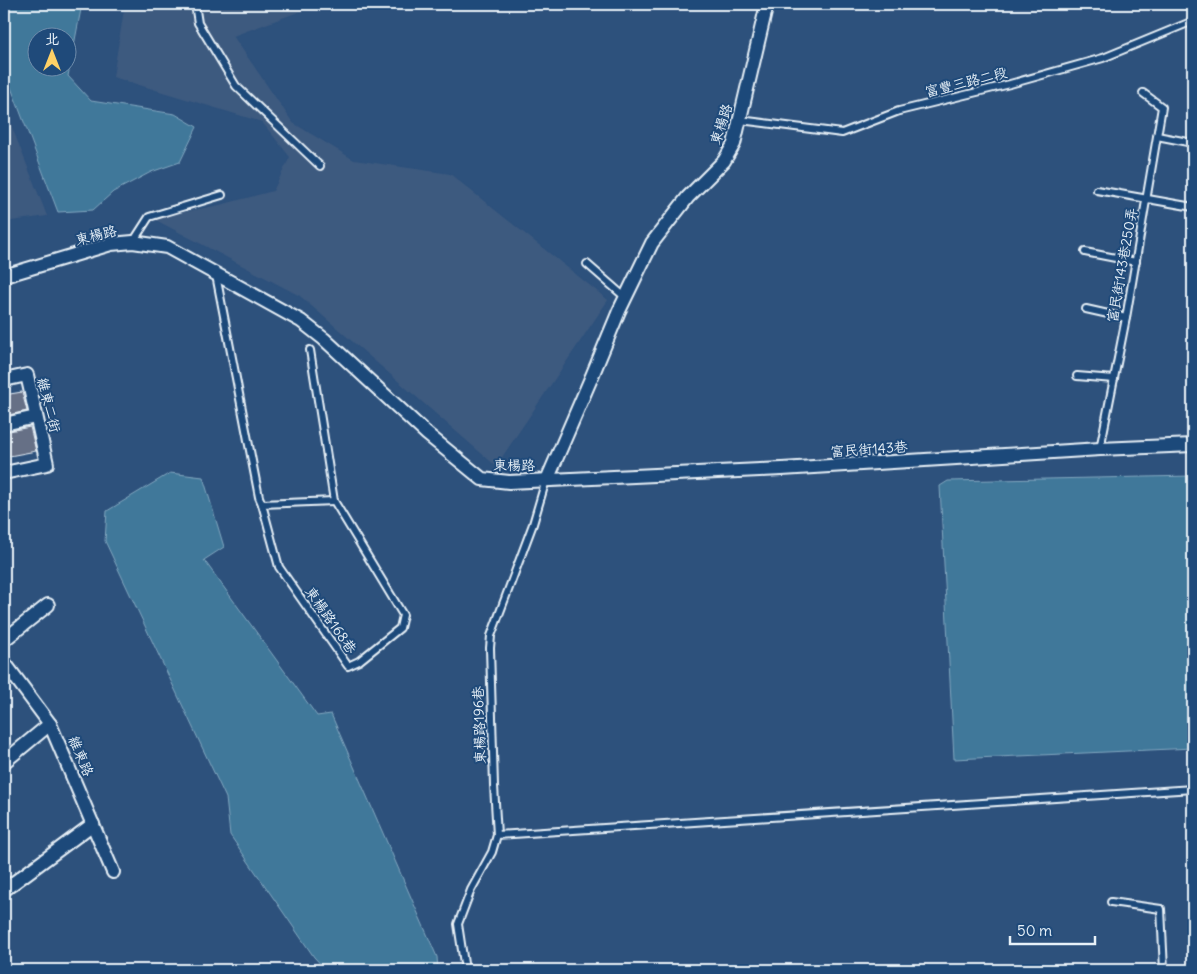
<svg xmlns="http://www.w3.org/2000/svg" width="1197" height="974" font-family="Delius,'LXGW WenKai TC',sans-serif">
<rect width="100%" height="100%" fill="#2d517c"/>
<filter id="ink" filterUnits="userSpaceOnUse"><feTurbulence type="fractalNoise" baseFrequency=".02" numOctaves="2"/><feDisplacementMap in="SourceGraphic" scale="10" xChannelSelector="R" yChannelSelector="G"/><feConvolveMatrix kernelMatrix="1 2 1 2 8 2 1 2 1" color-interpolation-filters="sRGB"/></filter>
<g filter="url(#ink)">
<g fill="#3e5a7f">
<polygon points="125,4 320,4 233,36 293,123 354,160 450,174 608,300 496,466 300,296 152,218 220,205 273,191 290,157 262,122 113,77"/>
<polygon points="4,107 47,216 4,222"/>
</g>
<g fill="#40789a" stroke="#83a8c0" fill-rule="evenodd">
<path d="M4,4h78l-14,72 23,25 84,13 22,13 -17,35 -29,10 -38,20 -20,18 -35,2 -54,-143zM38,38h30v30h-30z"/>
<polygon points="170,473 203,477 224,547 204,560 317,716 331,714 437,957 438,970 326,970 314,957 230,835 226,798 105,541 107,511"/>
<polygon points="1193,476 1193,748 954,759 940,486 948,481"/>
</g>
<g fill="#666f86" stroke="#e8f1f8">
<polygon points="22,392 27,411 4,416 4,395"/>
<polygon points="30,427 36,451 4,457 4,432"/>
</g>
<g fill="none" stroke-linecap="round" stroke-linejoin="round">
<g stroke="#e8f1f8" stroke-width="10">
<g id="lane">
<polyline points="195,4 198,23 236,86 320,166"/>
<polyline points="740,120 842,133 899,111 1010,84 1103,58 1193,21"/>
<polyline points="1157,136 1193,143"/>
<polyline points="1097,190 1193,207"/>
<polyline points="133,242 149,217 222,195"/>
<polyline points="1085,252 1136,262"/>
<polyline points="587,264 626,298"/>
<polyline points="216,275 259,497 262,504 279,567 348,666 359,661 400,628 403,615 334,501 310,350"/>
<polyline points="1086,309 1126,318"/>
<polyline points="1077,376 1114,379"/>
<polyline points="1100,449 1126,318 1162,107 1143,93"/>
<polyline points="262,504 334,501"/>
<polyline points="497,835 1193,789"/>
<polyline points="1111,902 1161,909 1164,970"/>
<polyline points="465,970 458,924 471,890 492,852 497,835 494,786 490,648 491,636 533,524 546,480"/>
</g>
</g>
<g stroke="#e8f1f8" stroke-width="16">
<g id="street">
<polyline points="4,276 111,244 133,242 167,247 301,321 324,339 427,434 482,479 509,482 782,469 1100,449 1193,445"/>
<polyline points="4,380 27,375 47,464 4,473"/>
<polyline points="4,424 36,417"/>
<polyline points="547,480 592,376 619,311 652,243 688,197 724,161 734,144 767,4"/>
<polyline points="4,640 48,605"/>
<polyline points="4,662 50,724 113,872"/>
<polyline points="4,762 50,724"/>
<polyline points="4,890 93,824"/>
</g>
</g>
<use href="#lane" stroke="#1f4a7a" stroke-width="6"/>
<use href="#street" stroke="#1f4a7a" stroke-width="12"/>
</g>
</g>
<g text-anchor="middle" stroke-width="4" stroke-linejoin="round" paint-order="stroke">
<g font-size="14" fill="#e8f1f8" stroke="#1f4a7a">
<text transform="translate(966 82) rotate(-14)" y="5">富豐三路二段</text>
<text transform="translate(721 124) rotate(-72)" y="5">東楊路</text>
<text transform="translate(96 235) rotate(-14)" y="5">東楊路</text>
<text transform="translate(1122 265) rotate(-80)" y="5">富民街143巷250弄</text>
<text transform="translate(49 405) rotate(76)" y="5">維東二街</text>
<text transform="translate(869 449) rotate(-4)" y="5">富民街143巷</text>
<text transform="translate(514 465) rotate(1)" y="5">東楊路</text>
<text transform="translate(331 620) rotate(55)" y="5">東楊路168巷</text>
<text transform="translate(479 725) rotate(-92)" y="5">東楊路196巷</text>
<text transform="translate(81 756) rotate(67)" y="5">維東路</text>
</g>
</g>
<rect width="1197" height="974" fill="none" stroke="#1f4a7a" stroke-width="20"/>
<rect x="10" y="10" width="1177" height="954" fill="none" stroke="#e8f1f8" stroke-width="2" filter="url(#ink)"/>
<g transform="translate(52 52)"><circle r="24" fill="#1f4a7a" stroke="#6f8dac"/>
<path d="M0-4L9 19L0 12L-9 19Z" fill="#ffd166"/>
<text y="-8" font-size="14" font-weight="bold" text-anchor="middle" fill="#e8f1f8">北</text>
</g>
<path d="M1010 936v8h85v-8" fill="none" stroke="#e8f1f8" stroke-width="2.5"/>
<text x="1017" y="936" font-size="15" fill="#e8f1f8" stroke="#1f4a7a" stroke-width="4" paint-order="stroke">50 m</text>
</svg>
